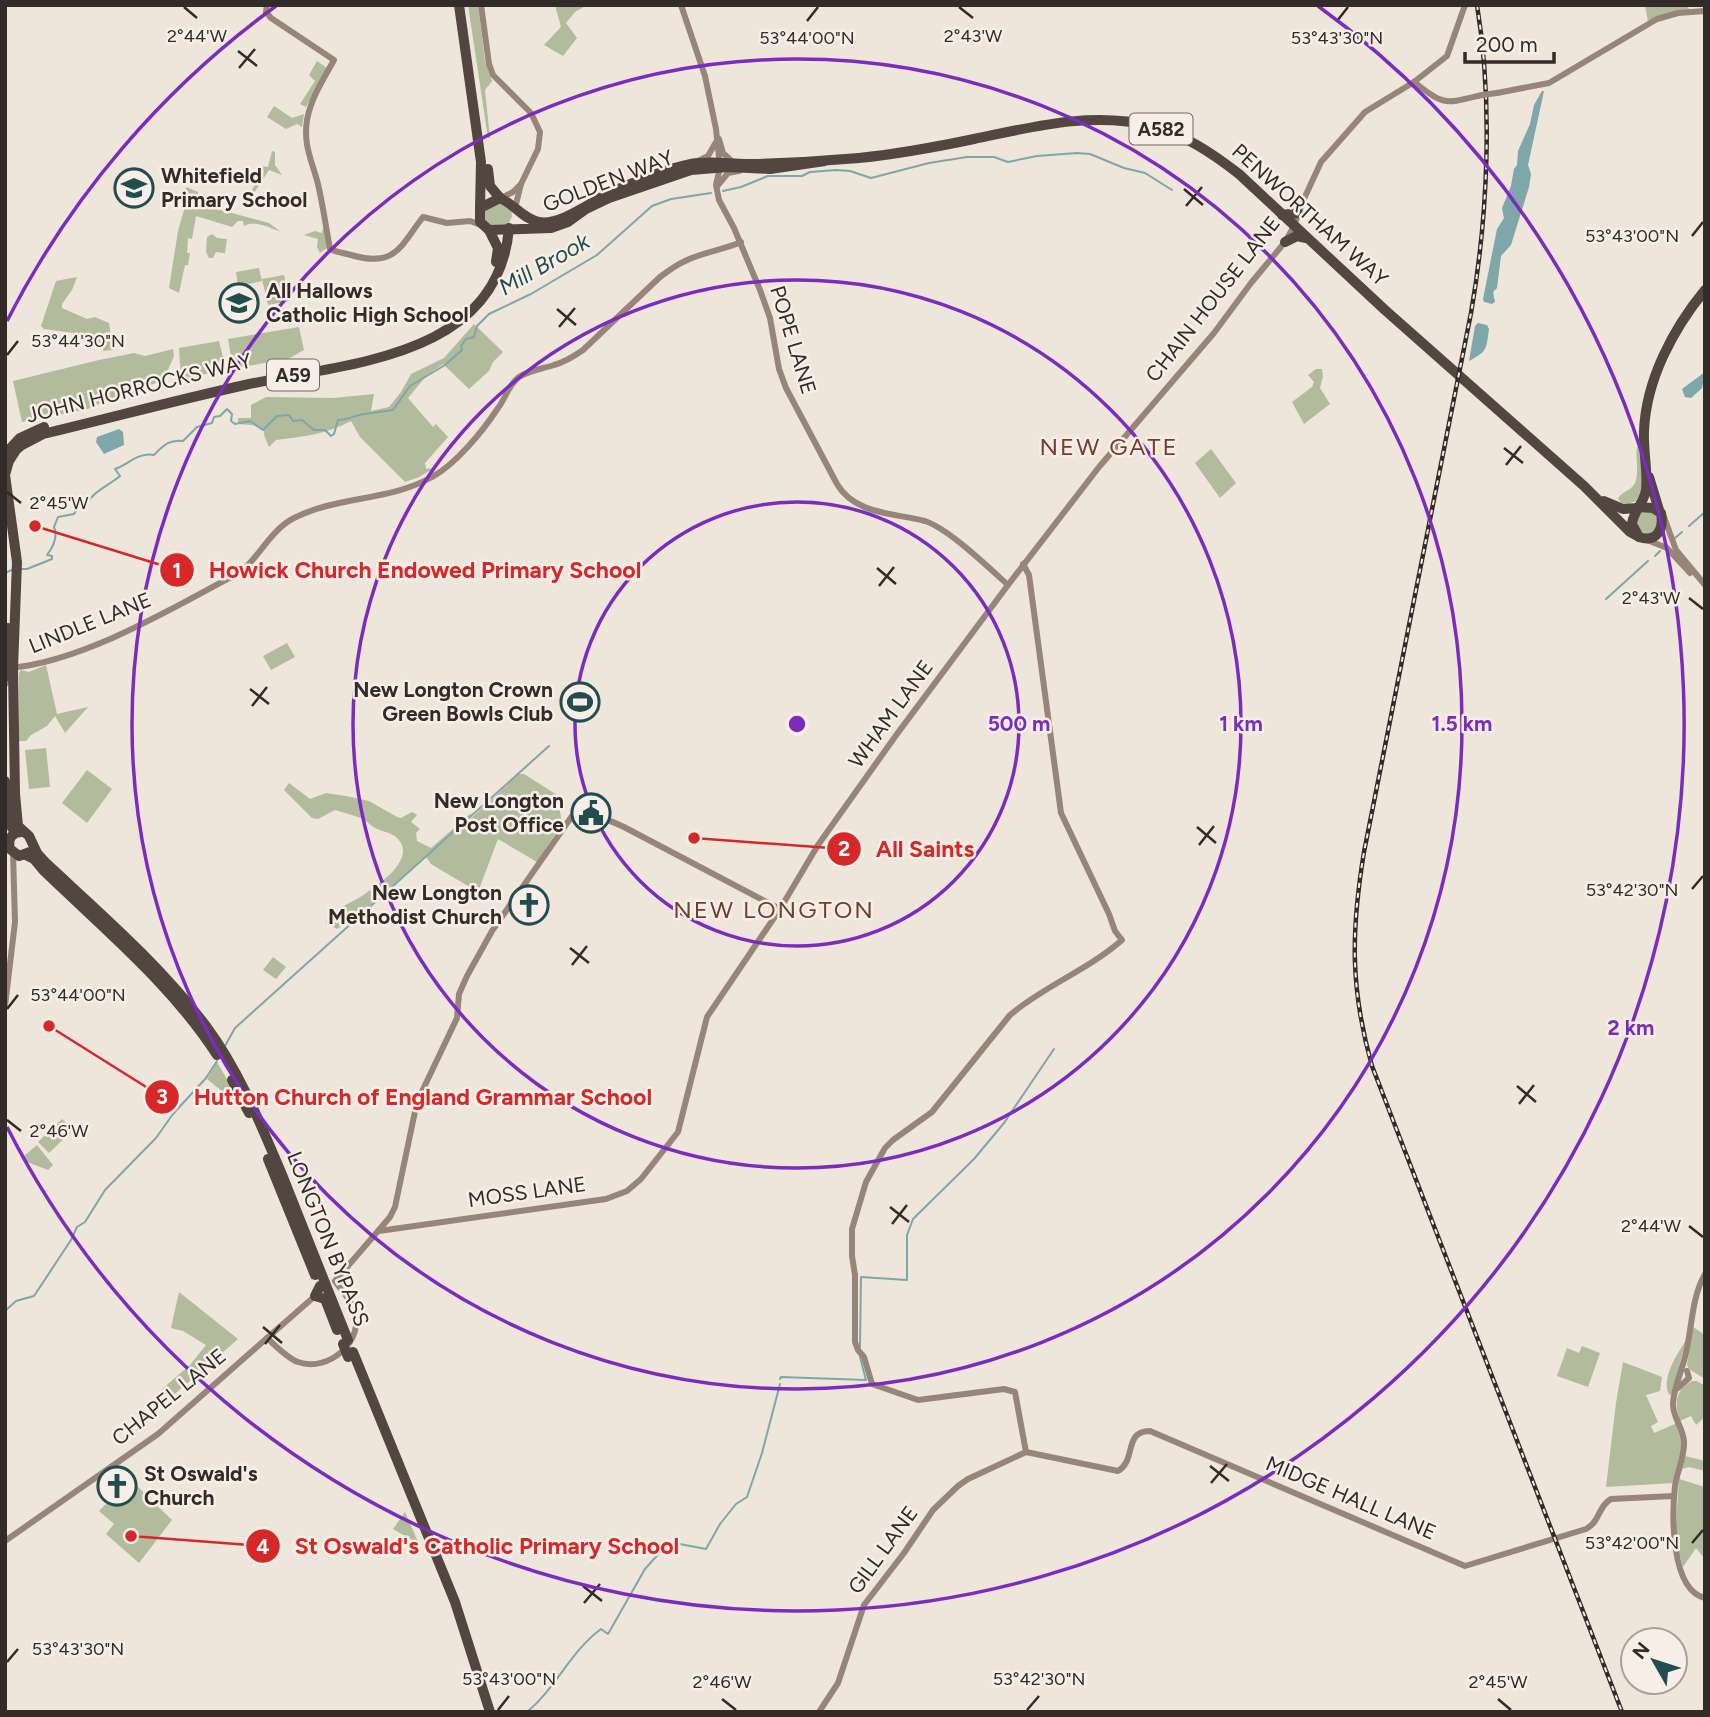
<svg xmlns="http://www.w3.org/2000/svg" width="1710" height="1717" font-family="Figtree,sans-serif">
<rect width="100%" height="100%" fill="#eee5db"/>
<g fill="#b2bc9d">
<polygon points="468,5 478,5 485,61 492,81 485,90 490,138 488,138"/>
<polygon points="555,5 587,5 575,12 566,23 577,38 563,56 544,45 561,27"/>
<polygon points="1645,5 1687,5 1690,11 1648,22"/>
<polygon points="317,61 327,68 306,107 300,104 315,81 309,75"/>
<polygon points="274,106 292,118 304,114 302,127 297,124 286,129 267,117"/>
<polygon points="272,151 275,152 275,165 282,175 269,170 252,196 249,195 257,181 260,166 268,167"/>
<path d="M186,187l12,5v12l13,-1 3,-7 -1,12 56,15 12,9c-11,-4 -26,-12 -37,-6l-1,-5h-5l-6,6 -36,-11 -4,23 -4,-1 -1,15h3l-2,12h-3l-6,28 -10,-5 9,-57 8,-28z"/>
<polygon points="500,202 511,210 512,216 508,225 493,227 485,221 484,211"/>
<polygon points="323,228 325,228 327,248 320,253 317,247 318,239 304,235 315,231 322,233"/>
<polygon points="212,234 217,238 227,239 225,253 216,252 213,258 209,258 206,252 207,237"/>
<polygon points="259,268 262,281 238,286 236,272"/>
<polygon points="284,275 289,301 268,305 262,279"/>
<polygon points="77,277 72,290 62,304 62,308 87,319 95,317 109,323 113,350 103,351 103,346 101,344 93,343 88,335 44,329 41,326 56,281"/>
<path d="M474,324l29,28 -10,10 -4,9 -20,18 -26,-25 -16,11 -19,23 25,29 3,-3 12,13 -23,26 1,6 8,-1 -15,9 -14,5 -45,-45 -9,-16c-24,13 -48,16 -75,19l-7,7 -5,-12v-6l-12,-4 -14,-1v-6h13v-13l15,-8 67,1 41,-4 -3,17 18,-4 12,-15 10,-18 33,-16z"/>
<polygon points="299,327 304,350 290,358 233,369 228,339"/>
<polygon points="219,341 226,370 181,379 179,348"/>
<polygon points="173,349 174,356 166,374 154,384 144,386 132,396 105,401 88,409 22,422 13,381 99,360 134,353 145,356"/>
<polygon points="1316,369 1322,369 1323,376 1320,388 1330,404 1304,424 1292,402 1312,387 1314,382 1308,375"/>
<path d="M1637,447h4l1,44 -6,10 -8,3 -7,-1 -3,-5c4,-6 9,-6 14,-11 9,-8 3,-29 5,-40z"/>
<polygon points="1211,449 1236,483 1220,498 1195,463"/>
<polygon points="1640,511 1655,512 1661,522 1651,536 1636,531 1637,514"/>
<polygon points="287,643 295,657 271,670 263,656"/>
<polygon points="46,665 57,714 88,707 65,733 55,716 47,726 31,735 26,741 19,741 19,673 21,670 29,672"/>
<polygon points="580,690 592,703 580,714 568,700"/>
<polygon points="46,748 50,787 29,789 25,750"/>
<polygon points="87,770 112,789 87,823 62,803"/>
<path d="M519,774h5l33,21 5,28 -25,39 -39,-23 -20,53 -47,-28 -5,-7 -74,65h-4l-11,7 -11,-7c10,-15 24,-18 39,-28 15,-11 55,-37 30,-58 -7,-4 -14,-5 -20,-8 -5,-3 -9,-8 -14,-10 -8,-3 -17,-5 -26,-8l-17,9 -6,-1 -28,-28 5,-7 21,16 16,-6 20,3 23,5 28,16 4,1 11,-6 5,3 -6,7 9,7 -4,4 1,8 14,7 39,-34 2,1 -15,16z"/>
<polygon points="273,957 286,967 276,979 263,970"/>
<polygon points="217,1062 241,1104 234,1101 207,1079"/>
<polygon points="62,1119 73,1130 49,1153 38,1142"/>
<polygon points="37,1145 53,1165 48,1170 27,1162 24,1156"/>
<polygon points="179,1292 238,1339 169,1399 161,1390 190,1365 206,1345 183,1331 171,1328"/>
<polygon points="1693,1327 1705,1335 1705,1379 1689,1369 1687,1365"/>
<path d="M1686,1340l-14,54 -3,1c-8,-18 8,-40 17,-55z"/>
<polygon points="1582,1346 1600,1353 1588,1387 1557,1376 1567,1348 1579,1353"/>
<polygon points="1623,1362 1662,1377 1660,1391 1646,1395 1658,1422 1651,1426 1654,1433 1677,1423 1683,1442 1674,1483 1606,1487 1616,1403"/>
<path d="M1692,1381h5l8,5v31l-9,8 -5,-9 -11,5c-5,-17 -6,-30 12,-40z"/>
<polygon points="1685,1456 1705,1461 1705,1471 1689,1467 1682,1469"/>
<polygon points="1679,1479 1705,1487 1705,1559 1696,1548 1683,1567 1675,1538"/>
<polygon points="137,1486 172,1520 139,1563 106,1534 114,1524 99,1511 107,1503 109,1505 112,1503 109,1497 122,1490 125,1494"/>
<polygon points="405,1512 419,1544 393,1529"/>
</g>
<g fill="#7da7a8">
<polygon points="1542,91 1544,91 1528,165 1531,174 1529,187 1511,245 1501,256 1497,288 1493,292 1495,302 1492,304 1484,302 1483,299 1497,229 1504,218 1502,208 1511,186 1514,169 1517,165 1518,151 1530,124 1534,105"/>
<path d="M1478,323l9,2 2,4c-3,20 -1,22 -20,32l6,-35z"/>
<polygon points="1705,372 1702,388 1691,398 1685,397 1682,389"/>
<polygon points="119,429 123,432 124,445 104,454 96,442 97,437"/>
</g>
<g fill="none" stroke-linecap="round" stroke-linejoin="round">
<g stroke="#7da7a8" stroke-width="2">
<polyline points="723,191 741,187 768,176 802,176 810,172 836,170 850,171 871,178 929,163 967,157 994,157 1008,162 1037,156 1077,153 1090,154 1124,168 1145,173 1172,190"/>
<polyline points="1689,526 1705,512"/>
<polyline points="1675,538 1682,532"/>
<polyline points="1655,556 1660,551"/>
<path d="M22,569h5l25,-10v-3l-5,-1c6,-8 11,-19 7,-28l4,-10 16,-3 7,-12 5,2c8,-13 22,-18 34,-28l-5,-7c14,-5 23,-17 39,-14 9,-9 15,-16 29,-14l14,-14 15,-4 2,-6 6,-1 7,-7 5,5 -1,7 4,3 15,-3 13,9 14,-14 12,-1 4,6 9,-1 12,10h11l6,6 3,-2 4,-14c11,0 17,-5 27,-6 10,-1 19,-3 28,-4l17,-24 35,-21 17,-15 -1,-4 5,-7 8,-2 3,-11 12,-12 42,-20 66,-39 55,-49 19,-7 40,-6"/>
<polyline points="5,573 14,569"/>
<polyline points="1606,599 1648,561"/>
<polyline points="225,1046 235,1028 549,746"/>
<polyline points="5,1311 16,1301 34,1296 71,1240 77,1227 85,1222 105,1190 156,1138 173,1114 206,1078 217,1061"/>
<polyline points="860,1347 861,1277 907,1280 907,1235 913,1219 974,1159 1004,1123 1054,1049"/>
<polyline points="780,1379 781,1377 866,1380 860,1357"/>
<path d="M527,1712c29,-24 43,-60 74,-83l7,5 37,-65 24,-27 37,7 14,-25 16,-20 11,-7 15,-44 18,-69"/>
</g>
<g stroke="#98857a" stroke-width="6">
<path d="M267,5l-1,7 5,6 63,42c-11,20 -23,38 -27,60 -4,25 5,41 11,64 5,22 8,43 12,65 6,3 14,4 21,6 44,13 49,-8 72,-38l24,6 23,-2 11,4"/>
<polyline points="481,5 489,64 493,75 531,113 540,132 538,149 521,184 515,208"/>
<path d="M681,5l24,71 11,53 4,38 -4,18 3,15 15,28 26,62 10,28 9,51 7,19 51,96c18,31 58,29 88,37 24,8 63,46 83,64"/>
<path d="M1414,82c31,24 30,22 68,13"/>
<polyline points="1497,93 1549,83 1657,19 1678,13 1705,11"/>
<polyline points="719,139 723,153 733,162"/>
<polyline points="698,161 708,156 716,142"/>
<polyline points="718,185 728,173 739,171"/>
<polyline points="501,198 513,192 520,185"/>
<polyline points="1664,517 1676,550 1705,585"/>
<polyline points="1647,540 1667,548 1690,573"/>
<path d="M1023,564l6,11 32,238 48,101 6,17 7,9c-34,30 -78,46 -112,75l-78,97 -39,28 -8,8 -19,34 -14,47v27l3,19v67l3,8 6,7 8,27 46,16 86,-11 11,3 11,60"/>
<path d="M7,683l2,-15c74,-6 166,-61 233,-97 18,-16 30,-42 52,-53 43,-22 96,-17 138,-41 24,-13 51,-46 66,-69 8,-10 10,-23 21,-31 11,-7 23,-8 35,-12 11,-3 19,-8 29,-15l77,-73c8,-6 16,-12 25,-16 18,-9 38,-11 56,-19"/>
<polyline points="5,1006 15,922 13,853"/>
<polyline points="379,1231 606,1199 627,1191 641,1179 678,1132 707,1017 780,909 818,845 897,734 1008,585 1099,467 1214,333 1251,283 1285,242 1294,226 1303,201 1321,162 1365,112 1414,82 1447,56 1465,5"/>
<path d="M1705,1274c-14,24 -13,57 -20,83 -4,16 -11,30 -12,46 -1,15 12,26 11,41 0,14 -7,28 -9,42 -3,27 -5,104 30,112"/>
<path d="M267,1338c9,8 20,20 31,24 30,11 68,-21 56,-53 -4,-10 -13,-19 -19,-28l55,-64 5,-10 22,-105 40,-84 2,-24 8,-18 25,-45 80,-115c16,-5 37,4 52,11l156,82"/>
<polyline points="1678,1388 1689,1378 1687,1371"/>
<polyline points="5,1541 158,1434 315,1296"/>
<path d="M819,1712l19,-29 26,-78 40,-52 29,-43 25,-24 10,-7 58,-27 92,19c19,-11 5,-40 32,-40l315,135 121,-37c14,-7 12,-23 25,-30l63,-3"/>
</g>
<g stroke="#534540" stroke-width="10">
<polyline points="459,5 481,162 480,208"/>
<path d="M825,161l-55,8 -42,-2 -37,3 -82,28 -23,11 -18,13 -17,6 -62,2 -9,-8v-14l20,-10c14,6 23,21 39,24 23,4 55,-23 77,-32 24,-10 50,-21 75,-26 22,-4 41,1 63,0 35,-1 70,-3 105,-6 39,-4 77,-11 115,-19 58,-12 118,-28 178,-13 33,9 60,27 87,48l146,136 199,176 46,46 9,5"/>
<polyline points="488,169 490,186 500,198"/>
<polyline points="1282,215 1298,213"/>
<polyline points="489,230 498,248 496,262"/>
<polyline points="1285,242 1297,236 1306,238"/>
<polyline points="5,454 20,438 44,427"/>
<polyline points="1649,477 1659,510"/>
<polyline points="1604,501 1623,509 1638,508"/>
<path d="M1639,507l14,1 8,5c3,16 -4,30 -22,24l-7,-13c1,-12 12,-21 14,-34 2,-19 -3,-39 -2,-59 2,-51 29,-102 61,-141"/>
<polyline points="5,677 8,628"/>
<polyline points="5,781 12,828"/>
<path d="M24,832c-11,-1 -17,6 -14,17l9,7 11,-4"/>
<path d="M26,855l8,4 10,12c60,58 127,113 173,184"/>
<polyline points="232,1080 249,1113"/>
<polyline points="268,1159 315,1275"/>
<polyline points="320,1286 315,1296 325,1299"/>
<polyline points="325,1299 337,1330"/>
<path d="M348,1340c-22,-54 -43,-108 -65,-163 -22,-52 -43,-105 -77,-151 -46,-61 -104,-111 -160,-163l-9,-10 -8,-17 -11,-10 -3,-32 -2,-126 4,-106 -12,-87 4,-14 7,-11 6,-5 21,-11c67,-16 134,-34 202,-49 98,-22 253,-25 264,-157"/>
<polyline points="353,1352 455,1602 490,1712"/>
</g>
<g stroke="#332b28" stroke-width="4.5">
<path id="rail" d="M1477,5c16,97 11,211 -6,308l-107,539c-13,79 -14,136 8,214l250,646"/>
</g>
<use href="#rail" stroke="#f7efe7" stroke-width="2" stroke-dasharray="5" stroke-linecap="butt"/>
<polyline stroke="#98857a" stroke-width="6" points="1482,95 1497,93"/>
<polyline stroke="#534540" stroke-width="10" points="343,1344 348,1357"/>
</g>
<path fill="none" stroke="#332b28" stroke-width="2.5" d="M184,7l13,11M959,7l14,11M807,21l11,-14M1337,21l11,-14M238,51l19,15M239,68l16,-19M1184,189l19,16M1186,206l16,-19M1692,236l11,-14M557,309l19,16M559,327l16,-19M7,355l11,-14M1504,448l19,15M1506,465l15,-19M7,492l14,11M877,568l19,16M879,586l15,-19M1689,598l14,11M250,689l19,15M252,706l15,-19M1197,827l19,16M1199,845l15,-19M1692,889l11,-13M570,948l19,15M572,965l15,-19M7,1009l11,-14M1517,1086l19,16M1519,1104l15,-19M7,1120l14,11M890,1207l19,15M892,1224l15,-19M1689,1226l14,11M263,1327l19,16M265,1344l15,-19M1210,1466l19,15M1211,1483l16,-19M1692,1543l11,-13M583,1586l19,15M584,1603l16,-19M7,1662l11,-13M722,1699l14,11M1498,1699l13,11M498,1710l11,-14M1027,1710l12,-14"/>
<g fill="none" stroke="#7b2cbf" stroke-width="3.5">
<circle cx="797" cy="724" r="222"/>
<circle cx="797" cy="724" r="444"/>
<circle cx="797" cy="724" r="665"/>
<path d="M7 321A887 887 0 0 1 276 6M1318 6A887 887 0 1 1 7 1127"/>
</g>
<defs>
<g id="school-ring" transform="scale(2.0125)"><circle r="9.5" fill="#f7efe7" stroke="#224d4f" stroke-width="1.5"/><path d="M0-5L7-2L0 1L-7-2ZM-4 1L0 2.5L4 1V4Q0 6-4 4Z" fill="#224d4f"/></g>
<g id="stadium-ring" transform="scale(2.0125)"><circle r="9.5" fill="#f7efe7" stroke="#224d4f" stroke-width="1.5"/><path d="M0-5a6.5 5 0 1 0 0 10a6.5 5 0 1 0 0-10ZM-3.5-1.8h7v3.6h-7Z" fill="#224d4f"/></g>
<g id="civic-ring" transform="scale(2.0125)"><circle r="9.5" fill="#f7efe7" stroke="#224d4f" stroke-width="1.5"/><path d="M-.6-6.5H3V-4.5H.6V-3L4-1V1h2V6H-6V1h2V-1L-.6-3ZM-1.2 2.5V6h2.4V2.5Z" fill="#224d4f"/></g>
<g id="church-ring" transform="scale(2.0125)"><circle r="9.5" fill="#f7efe7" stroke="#224d4f" stroke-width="1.5"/><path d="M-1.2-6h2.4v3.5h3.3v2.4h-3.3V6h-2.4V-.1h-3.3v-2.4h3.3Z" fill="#224d4f"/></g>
</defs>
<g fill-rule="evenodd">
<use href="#school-ring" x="134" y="188"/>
<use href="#school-ring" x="239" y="303"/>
<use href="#stadium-ring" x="580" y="702"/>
<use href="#civic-ring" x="591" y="813"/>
<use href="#church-ring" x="529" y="905"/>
<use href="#church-ring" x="117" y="1486"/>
</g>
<g text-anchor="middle" stroke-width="5" stroke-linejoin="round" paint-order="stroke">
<g fill="#f7efe7" stroke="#6e6661" stroke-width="2">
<rect x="1129.5" y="113.5" width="63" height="31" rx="5"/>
<rect x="267" y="359.5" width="52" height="31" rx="5"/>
</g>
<g font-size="19" font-weight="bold" fill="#332b28">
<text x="1161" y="136">A582</text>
<text x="293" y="382">A59</text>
</g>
<g font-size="21" font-weight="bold" fill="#332b28" stroke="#f7efe7" text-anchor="start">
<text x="161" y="183">Whitefield<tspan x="161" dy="24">Primary School</tspan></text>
<text x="266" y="298">All Hallows<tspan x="266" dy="24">Catholic High School</tspan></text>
<text x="553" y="697" text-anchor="end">New Longton Crown<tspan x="553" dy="24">Green Bowls Club</tspan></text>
<text x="564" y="808" text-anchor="end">New Longton<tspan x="564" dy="24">Post Office</tspan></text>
<text x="502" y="900" text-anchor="end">New Longton<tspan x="502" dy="24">Methodist Church</tspan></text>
<text x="144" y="1481">St Oswald's<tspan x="144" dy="24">Church</tspan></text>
</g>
<g font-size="21" fill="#332b28" stroke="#f7efe7">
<text transform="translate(608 181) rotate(-21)" y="7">GOLDEN WAY</text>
<text transform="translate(1310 215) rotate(42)" y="7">PENWORTHAM WAY</text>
<text transform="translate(1213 299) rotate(-52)" y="7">CHAIN HOUSE LANE</text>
<text transform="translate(793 340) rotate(73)" y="7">POPE LANE</text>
<text transform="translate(139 388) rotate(-14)" y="7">JOHN HORROCKS WAY</text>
<text transform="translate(90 623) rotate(-22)" y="7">LINDLE LANE</text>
<text transform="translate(891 714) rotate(-54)" y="7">WHAM LANE</text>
<text transform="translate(527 1192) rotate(-8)" y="7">MOSS LANE</text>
<text transform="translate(328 1239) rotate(68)" y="7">LONGTON BYPASS</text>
<text transform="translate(169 1397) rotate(-39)" y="7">CHAPEL LANE</text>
<text transform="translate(1351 1498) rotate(23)" y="7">MIDGE HALL LANE</text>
<text transform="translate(883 1550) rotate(-54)" y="7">GILL LANE</text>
</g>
<g font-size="23" font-style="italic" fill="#224d4f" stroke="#f7efe7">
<text transform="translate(544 264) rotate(-30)" y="8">Mill Brook</text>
</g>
<g font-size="24" letter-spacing="2" fill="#783b2a" stroke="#f7efe7">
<text x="1109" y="455">NEW GATE</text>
<text x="774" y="918">NEW LONGTON</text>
</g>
</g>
<g font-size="18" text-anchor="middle" fill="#332b28" stroke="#f7efe7" stroke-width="5" stroke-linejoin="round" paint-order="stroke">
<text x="197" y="42">2°44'W</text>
<text x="973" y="42">2°43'W</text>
<text x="807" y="44">53°44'00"N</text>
<text x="1337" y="44">53°43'30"N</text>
<text x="1632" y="242">53°43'00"N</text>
<text x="78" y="347">53°44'30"N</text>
<text x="59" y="509">2°45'W</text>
<text x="1651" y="604">2°43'W</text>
<text x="1632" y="896">53°42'30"N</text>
<text x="78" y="1001">53°44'00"N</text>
<text x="59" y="1137">2°46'W</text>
<text x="1651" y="1232">2°44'W</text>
<text x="1632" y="1549">53°42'00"N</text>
<text x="78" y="1655">53°43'30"N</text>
<text x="509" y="1685">53°43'00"N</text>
<text x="1039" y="1685">53°42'30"N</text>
<text x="722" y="1688">2°46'W</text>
<text x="1498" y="1688">2°45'W</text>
</g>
<circle cx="797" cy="724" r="10" fill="#7b2cbf" stroke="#f7efe7" stroke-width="3.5"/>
<g font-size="21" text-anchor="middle" font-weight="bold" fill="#7b2cbf" stroke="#f7efe7" stroke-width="5" stroke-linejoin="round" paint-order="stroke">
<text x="1019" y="731">500 m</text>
<text x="1241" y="731">1 km</text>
<text x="1462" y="731">1.5 km</text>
<text x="1631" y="1035">2 km</text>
</g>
<path fill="none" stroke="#d62828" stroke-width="2.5" d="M35 526L177 570M694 838L844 849M49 1026L162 1097M131 1536L263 1546"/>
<g fill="#d62828" stroke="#f7efe7" stroke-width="2.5">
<circle cx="35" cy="526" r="7"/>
<circle cx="694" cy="838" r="7"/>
<circle cx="49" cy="1026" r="7"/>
<circle cx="131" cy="1536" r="7"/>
<circle cx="177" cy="570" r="18"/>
<circle cx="844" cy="849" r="18"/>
<circle cx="162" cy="1097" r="18"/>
<circle cx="263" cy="1546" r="18"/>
</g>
<g font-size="21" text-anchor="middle" font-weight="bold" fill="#fff">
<text x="177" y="578">1</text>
<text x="844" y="856">2</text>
<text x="162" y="1104">3</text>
<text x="263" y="1554">4</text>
</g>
<g font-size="23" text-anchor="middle" font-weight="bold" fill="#d62828" stroke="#f7efe7" stroke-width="5" stroke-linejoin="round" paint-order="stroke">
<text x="425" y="578">Howick Church Endowed Primary School</text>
<text x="925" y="857">All Saints</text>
<text x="423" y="1105">Hutton Church of England Grammar School</text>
<text x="487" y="1554">St Oswald's Catholic Primary School</text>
</g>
<rect width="1710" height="1717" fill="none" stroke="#332b28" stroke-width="14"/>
<g transform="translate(1654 1661) rotate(309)"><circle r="33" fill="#f7efe7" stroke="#a9a19b" stroke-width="2"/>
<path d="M0-5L12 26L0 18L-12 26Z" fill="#224d4f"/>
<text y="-10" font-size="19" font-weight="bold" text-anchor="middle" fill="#332b28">N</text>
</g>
<path d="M1465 52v10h89v-10" fill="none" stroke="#332b28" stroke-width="3.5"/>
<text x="1476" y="52" font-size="21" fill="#332b28" stroke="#f7efe7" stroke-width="5" paint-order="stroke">200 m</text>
</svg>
